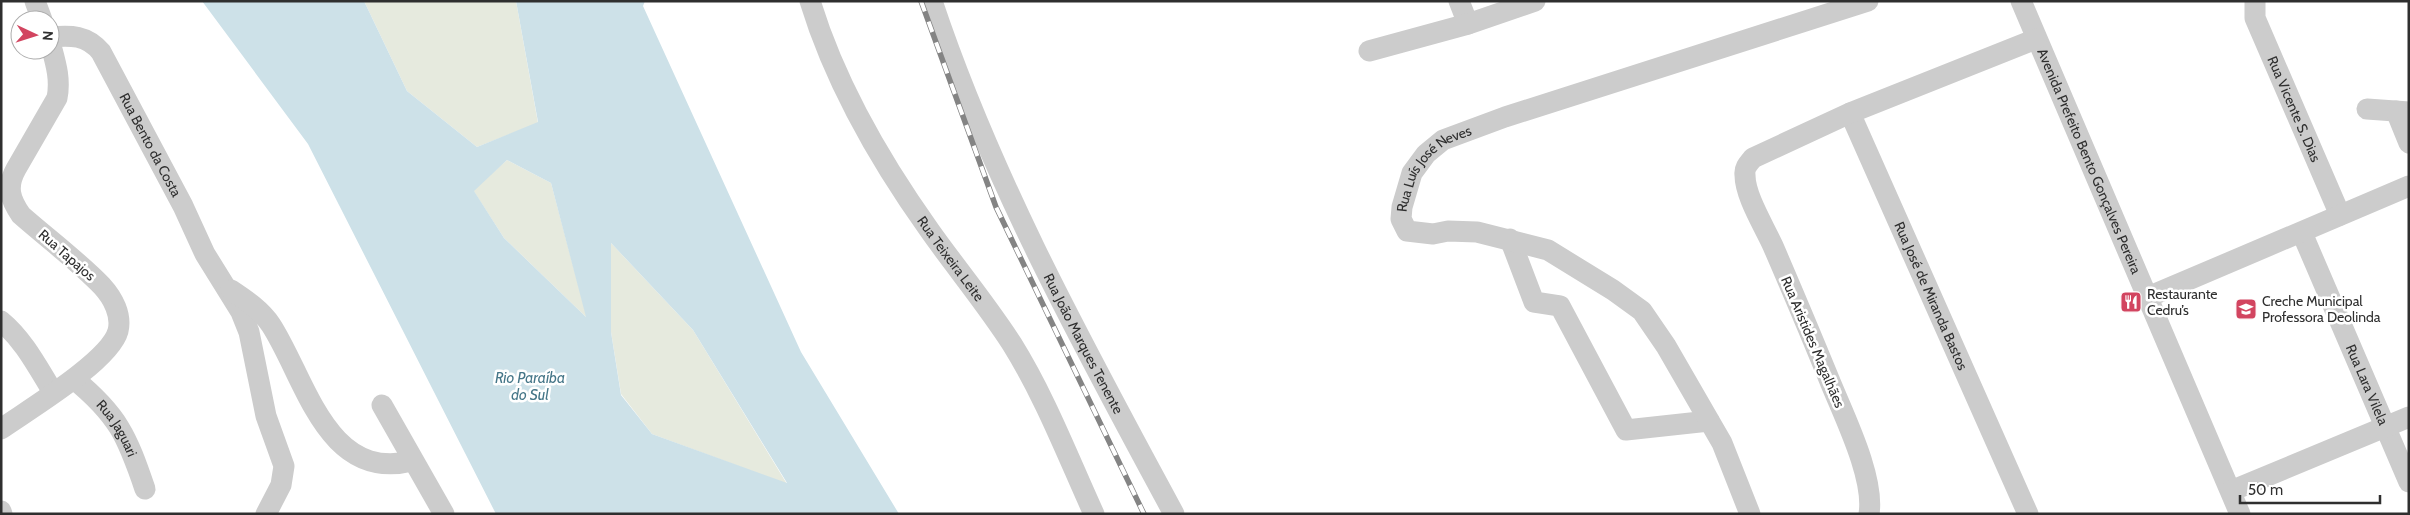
<svg xmlns="http://www.w3.org/2000/svg" width="2410" height="515" font-family="Cabin,sans-serif">
<rect width="100%" height="100%" fill="#fff"/>
<g fill="#e6eade">
<polygon points="364,1 516,1 538,123 477,147 407,91"/>
<polygon points="507,160 551,183 587,318 504,238 473,190"/>
<polygon points="611,243 693,330 787,484 652,434 621,394 611,332"/>
</g>
<path fill="#cde1e8" fill-rule="evenodd" d="M202,1h162l43,90 70,56 61,-25 -22,-121h129l-2,5 158,346 98,162h-403l-188,-370zM507,160l44,23 35,134 -82,-79 -30,-47zM611,243l82,87 94,153 -135,-49 -31,-39 -10,-63z"/>
<g fill="none" stroke-linecap="round" stroke-linejoin="round">
<g stroke="#ccc" stroke-width="21">
<polyline points="35,1 42,20"/>
<path id="s1" d="M810,1c25,82 70,160 120,230 27,38 57,74 82,113 33,53 56,113 82,170"/>
<path id="s2" d="M932,1c60,180 152,346 242,513"/>
<polyline points="1459,1 1468,24"/>
<path id="s3" d="M2021,1l219,513"/>
<path id="s4" d="M2255,1v17l85,197"/>
<path id="s5" d="M50,37c21,-2 37,-2 51,15l82,154 22,48 36,58 8,20 17,84 18,50 -3,19 -15,29"/>
<polyline points="1369,51 1468,24 1535,1"/>
<polyline points="2367,109 2409,112"/>
<polyline points="2396,111 2409,143"/>
<path id="s6" d="M1850,113l178,401"/>
<path id="s7" d="M2302,233l107,249"/>
<polyline points="1510,239 1534,302 1560,306 1626,430 1709,421"/>
<path d="M231,290c15,10 30,20 40,35 35,54 55,157 141,136"/>
<polyline points="2148,297 2409,186"/>
<path d="M1,321c23,19 37,47 52,71"/>
<path id="s8" d="M74,379c44,36 53,57 71,110"/>
<polyline points="382,405 444,514"/>
<path d="M1,429c27,-19 109,-68 117,-98 4,-16 -5,-33 -16,-45 -24,-25 -55,-48 -81,-71 -11,-16 -15,-28 -5,-46l41,-71c4,-20 -2,-37 -7,-56"/>
<polyline points="2231,491 2409,417"/>
<polyline points="1,511 2,514"/>
<path id="s9" d="M1750,514l-28,-71 -56,-97 -24,-35 -29,-21 -65,-40 -71,-18 -29,-1 -15,3 -26,-3 -6,-12 1,-12 10,-34 14,-19 17,-14 62,-23 363,-116"/>
<path d="M1869,514c6,-37 -26,-100 -40,-135 -18,-44 -37,-89 -56,-133 -9,-20 -28,-50 -28,-71 -1,-7 3,-11 8,-17l97,-45 186,-74"/>
</g>
<g stroke="#848484" stroke-width="5.5">
<polyline id="rail" points="921,1 996,207 1144,514"/>
</g>
<use href="#rail" stroke="#fff" stroke-width="4" stroke-dasharray="11" stroke-linecap="butt"/>
</g>
<defs>
<g id="restaurant-square" transform="scale(1.125)"><rect x="-9" y="-9" width="18" height="18" rx="4" fill="#d24560" stroke="#fff"/><path d="M-5-6h1v4h1v-4h1v4h1v-4h1v5L-1.5 .5V6h-2V.5L-5-1ZM5-6V6H3V1.5H1.5Q1.5-4 5-6Z" fill="#fff"/></g>
<g id="school-square" transform="scale(1.125)"><rect x="-9" y="-9" width="18" height="18" rx="4" fill="#d24560" stroke="#fff"/><path d="M0-5L7-2L0 1L-7-2ZM-4 1L0 2.5L4 1V4Q0 6-4 4Z" fill="#fff"/></g>
</defs>
<g fill-rule="evenodd">
<use href="#restaurant-square" x="2131" y="302"/>
<use href="#school-square" x="2246" y="309"/>
</g>
<g text-anchor="middle" stroke-width="5" stroke-linejoin="round" paint-order="stroke">
<g font-size="14" fill="#2f2f2f" stroke="#fff">
<text dy="5" stroke="none"><textPath href="#s4" startOffset="116">Rua Vicente S. Dias</textPath></text>
<text dy="5" stroke="none"><textPath href="#s5" startOffset="161">Rua Bento da Costa</textPath></text>
<text dy="5" stroke="none"><textPath href="#s3" startOffset="174">Avenida Prefeito Bento Gonçalves Pereira</textPath></text>
<text dy="5" stroke="none"><textPath href="#s9" startOffset="565">Rua Luís José Neves</textPath></text>
<text transform="translate(67 255) rotate(41)" y="5">Rua Tapajos</text>
<text dy="5" stroke="none"><textPath href="#s1" startOffset="295">Rua Teixeira Leite</textPath></text>
<text dy="5" stroke="none"><textPath href="#s6" startOffset="200">Rua José de Miranda Bastos</textPath></text>
<text transform="translate(1813 342) rotate(67)" y="5">Rua Aristides Magalhães</text>
<text dy="5" stroke="none"><textPath href="#s2" startOffset="375">Rua João Marques Tenente</textPath></text>
<text dy="5" stroke="none"><textPath href="#s7" startOffset="165">Rua Lara Vilela</textPath></text>
<text dy="5" stroke="none"><textPath href="#s8" startOffset="66">Rua Jaguari</textPath></text>
</g>
<g font-size="14" fill="#2f2f2f" stroke="#fff" text-anchor="start">
<text x="2147" y="299">Restaurante<tspan x="2147" dy="16">Cedru’s</tspan></text>
<text x="2262" y="306">Creche Municipal<tspan x="2262" dy="16">Professora Deolinda</tspan></text>
</g>
<g font-size="15" font-style="italic" fill="#457688" stroke="#fff">
<text x="530" y="383">Rio Paraíba<tspan x="530" dy="17">do Sul</tspan></text>
</g>
</g>
<rect width="2410" height="515" fill="none" stroke="#2f2f2f" stroke-width="5"/>
<g transform="translate(35 35) rotate(94)"><circle r="24" fill="#ffffff" stroke="#acacac"/>
<path d="M0-4L9 19L0 12L-9 19Z" fill="#d24560"/>
<text y="-8" font-size="14" font-weight="bold" text-anchor="middle" fill="#2f2f2f">N</text>
</g>
<path d="M2240 495v8h140v-8" fill="none" stroke="#2f2f2f" stroke-width="2.5"/>
<text x="2248" y="495" font-size="15" fill="#2f2f2f" stroke="#ffffff" stroke-width="4" paint-order="stroke">50 m</text>
</svg>
